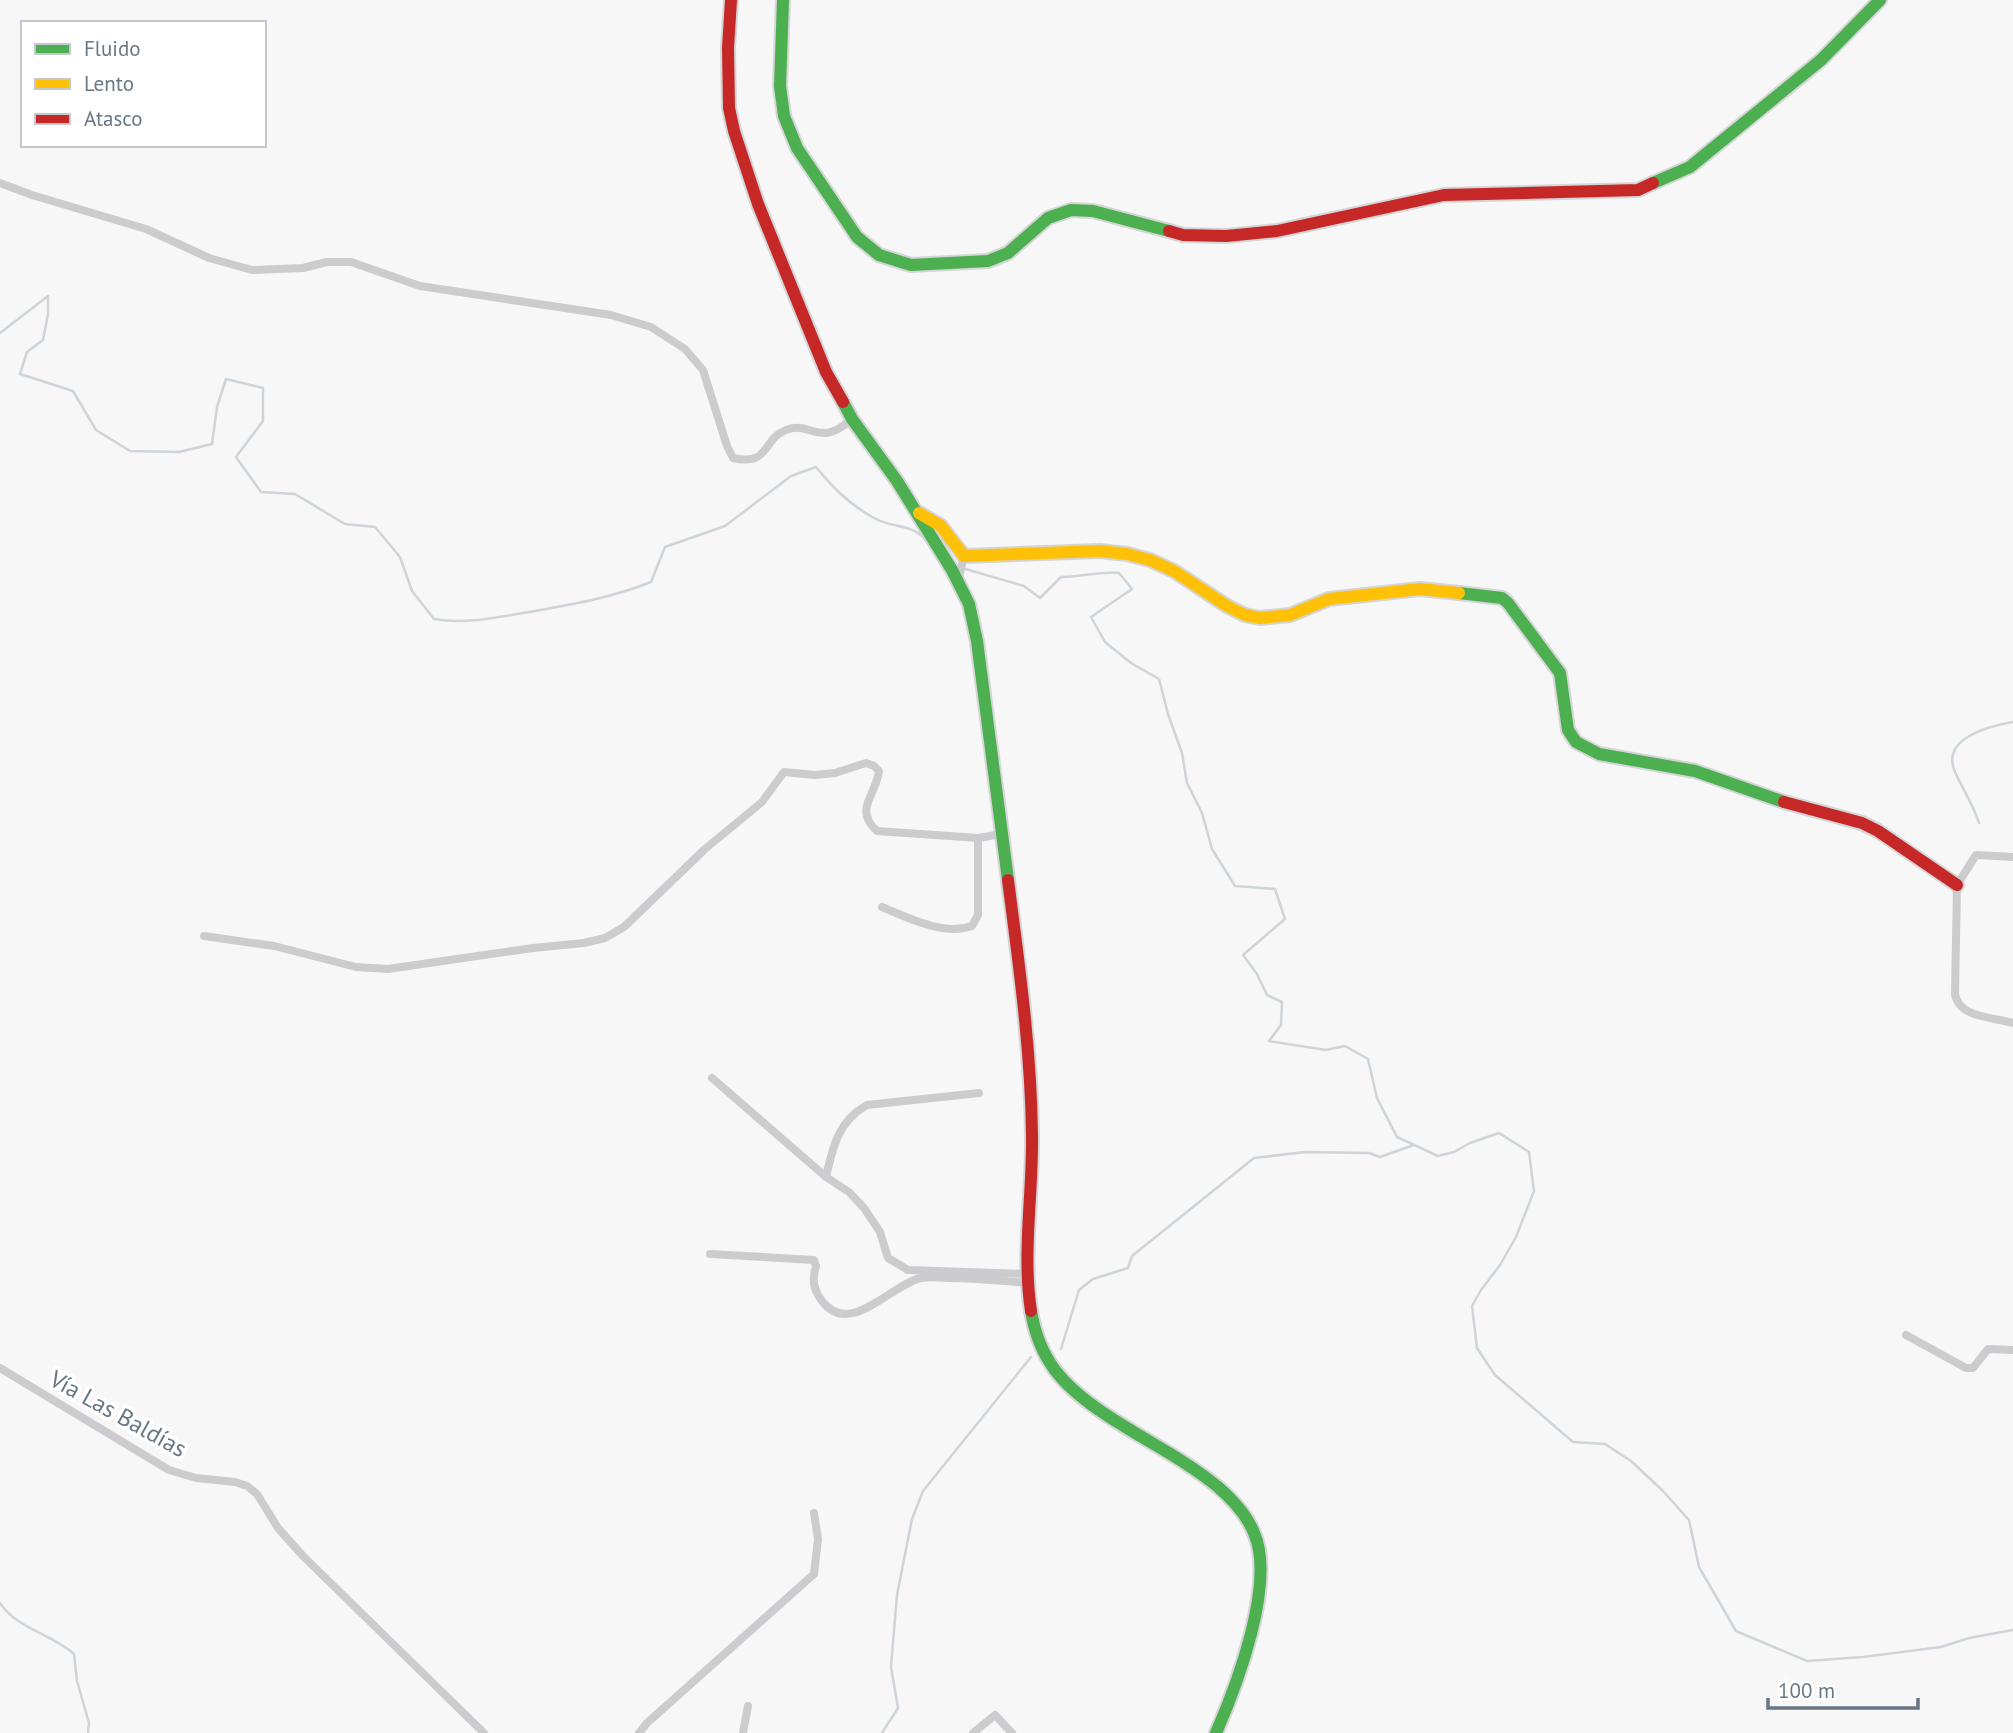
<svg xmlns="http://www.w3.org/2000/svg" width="2013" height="1733" font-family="'PT Sans',sans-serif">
<rect width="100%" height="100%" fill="#f7f7f7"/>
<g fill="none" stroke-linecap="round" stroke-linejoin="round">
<g stroke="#ced4d8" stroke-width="2.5">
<path d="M0,333l48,-37v18l-5,26 -16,12 -7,22 53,17 23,39 34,21 49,1 33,-8 5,-37 9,-28 37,9v33l-27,36 25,35 34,2 50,30 30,3 25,30 12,34 22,28c35,6 67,-3 101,-8 39,-7 79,-14 116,-29l14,-35 60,-21 66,-50 25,-9c17,21 34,38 58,51 20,11 40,5 54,25"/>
<path d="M962,568l62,18 16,12 21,-21c20,0 38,-6 58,-4l13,16 -41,28 14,25 26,21 28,16 9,35 14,39 5,30 15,30 10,36 23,37 40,3 10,30 -42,36 14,19 10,21 15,7 -1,23 -12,16 57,9 19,-4 23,13 9,39 20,39 41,19 16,-4 16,-9 29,-10 30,19 5,39 -18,46 -16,28 -19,25 -9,16 5,42 18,27 78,67 32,2 26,17 31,29 27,30 10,47 37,64 71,30 56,-4 78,-10 28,-9 44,-8"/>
<path d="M1979,823c-6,-19 -16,-33 -24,-51 -15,-34 35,-46 58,-50"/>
<polyline points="1061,1349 1079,1290 1093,1279 1128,1268 1132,1256 1254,1158 1305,1152 1369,1153 1380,1157 1414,1145"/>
<path d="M0,1603c17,26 52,31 74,51l3,27 12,42 -1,10"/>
<polyline points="882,1733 898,1708 891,1667 897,1595 912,1519 923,1491 1031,1357"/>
</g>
<g stroke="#d4d5d6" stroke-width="16">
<g id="fast">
<polyline points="783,0 780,86 784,116 797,148 857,237 879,255 911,265 988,261 1008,253 1048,218 1071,210 1093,211 1169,231"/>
<polyline points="1653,183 1690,167 1821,60 1880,0"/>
<polyline points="843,402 852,419 897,481 952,570 969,604 977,641 1008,880"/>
<polyline points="1459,593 1502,598 1508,603 1560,673 1568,730 1576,742 1599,754 1695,771 1784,802"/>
<path d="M1031,1311c8,48 31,74 71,101 38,26 81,46 116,75 15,13 29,28 36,46 22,49 -17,152 -38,200"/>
</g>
</g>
<g stroke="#d4d5d6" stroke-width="16">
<polyline id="slow" points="919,513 941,526 964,556 1100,551 1127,554 1150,560 1174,571 1227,606 1245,615 1260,618 1290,615 1329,599 1420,589 1459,593"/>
</g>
<g stroke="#d4d5d6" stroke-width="16">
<g id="jam">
<polyline points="731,0 728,48 729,108 734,131 758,204 826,372 843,402"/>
<polyline points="1169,231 1183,235 1226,236 1277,231 1444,195 1638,190 1653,183"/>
<polyline points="1784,802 1862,823 1878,831 1957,885"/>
<path d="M1008,880c11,85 23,169 24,255 1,58 -10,118 -1,176"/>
</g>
</g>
<g stroke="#ccccce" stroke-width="8">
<path d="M0,183l32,12 114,34 63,29 43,12 51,-2 24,-6h24l69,24 191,29 40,12 34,22 18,21 24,76 6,12c38,8 28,-18 53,-28 26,-10 32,19 66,-11"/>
<polyline points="958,581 964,556"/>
<path d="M2013,857l-37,-2 -19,30 -2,109c4,24 38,23 58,29"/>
<path d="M882,907c26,11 63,29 90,19l6,-11v-77"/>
<path d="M204,936l70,10 82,21 32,2 145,-21 51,-5 21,-5 19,-11 81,-78 57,-47 22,-30 31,3 20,-2 31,-10 8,3 5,5c-3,25 -26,38 -2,60l101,7 24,-4"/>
<polyline points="712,1078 826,1177 849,1192 864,1208 880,1232 888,1258 908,1270 1028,1274"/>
<path d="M826,1177c7,-30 12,-56 41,-72l112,-12"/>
<path d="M710,1254l104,6 2,6c-4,14 -3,23 6,35 28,37 68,-16 99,-23 8,-2 19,0 27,0 27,0 54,3 81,5"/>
<polyline points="1906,1335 1966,1368 1973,1368 1988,1349 2013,1350"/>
<polyline points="0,1368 169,1470 196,1478 235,1482 247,1486 257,1494 278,1528 303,1556 484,1733"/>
<polyline points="639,1733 647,1723 814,1574 818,1539 814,1513"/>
<polyline points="743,1733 748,1706"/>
<polyline points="973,1733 995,1715 1012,1733"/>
</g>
<use href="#fast" stroke="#4caf50" stroke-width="12"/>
<use href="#slow" stroke="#ffc107" stroke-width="12"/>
<use href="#jam" stroke="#c62828" stroke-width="12"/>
</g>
<g text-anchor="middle" stroke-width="7" stroke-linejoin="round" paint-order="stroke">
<g font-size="24" fill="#697785" stroke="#fff">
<text transform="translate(118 1414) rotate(29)" y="8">Vía Las Baldías</text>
</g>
</g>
<rect x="21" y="21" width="245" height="126" fill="#ffffff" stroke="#c3c9ce" stroke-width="2"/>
<rect x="35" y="44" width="35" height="10" fill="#4caf50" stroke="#c3c9ce" stroke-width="2"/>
<text x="84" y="56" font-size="21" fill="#697785">Fluido</text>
<rect x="35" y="79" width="35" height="10" fill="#ffc107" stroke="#c3c9ce" stroke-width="2"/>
<text x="84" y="91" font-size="21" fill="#697785">Lento</text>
<rect x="35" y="114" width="35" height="10" fill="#c62828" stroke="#c3c9ce" stroke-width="2"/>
<text x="84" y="126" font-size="21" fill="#697785">Atasco</text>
<path d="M1768 1698v10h150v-10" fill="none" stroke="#697785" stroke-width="3.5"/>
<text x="1778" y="1698" font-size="21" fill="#697785" stroke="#ffffff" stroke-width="5" paint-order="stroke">100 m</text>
</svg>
